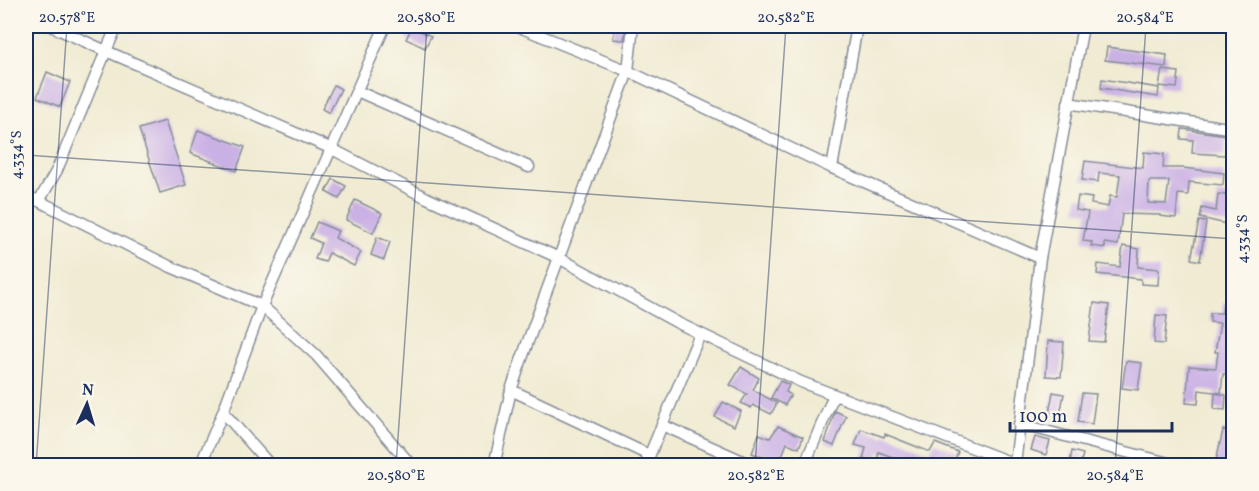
<svg xmlns="http://www.w3.org/2000/svg" width="1259" height="491" font-family="Vollkorn,serif">
<rect width="100%" height="100%" fill="#fbf7ec"/>
<filter id="ink" filterUnits="userSpaceOnUse"><feTurbulence type="fractalNoise" baseFrequency=".0167" numOctaves="2"/><feDisplacementMap in="SourceGraphic" scale="12" xChannelSelector="R" yChannelSelector="G"/><feConvolveMatrix kernelMatrix="1 2 1 2 8 2 1 2 1" color-interpolation-filters="sRGB"/></filter>
<filter id="wash" filterUnits="userSpaceOnUse"><feTurbulence type="fractalNoise" baseFrequency=".008" numOctaves="4" result="noise"/><feDisplacementMap in="SourceGraphic" scale="24" xChannelSelector="R" yChannelSelector="G"/><feGaussianBlur stdDeviation="1.35" result="paint"/><feColorMatrix in="noise" values="0 0 0 0 0 0 0 0 0 0 0 0 0 0 0 0 0 1.4 0 .05"/><feComposite in="paint" operator="in"/></filter>
<g filter="url(#wash)">
<rect width="100%" height="100%" fill="#f0ebd2"/>
<g id="blocks">
<g fill="#cab1e5" fill-rule="evenodd">
<polygon points="615,26 626,26 624,40 613,39"/>
<polygon points="412,27 431,36 425,48 406,39"/>
<polygon points="1107,47 1167,55 1166,67 1105,60"/>
<polygon points="1162,70 1179,72 1177,88 1159,86"/>
<polygon points="47,72 70,82 60,107 37,97"/>
<polygon points="1102,79 1159,88 1158,97 1101,88"/>
<polygon points="334,85 341,89 329,113 322,109"/>
<polygon points="165,121 186,185 160,193 139,129"/>
<polygon points="1182,129 1227,135 1225,155 1192,153 1193,140 1181,139"/>
<polygon points="198,130 245,147 236,171 190,153"/>
<path d="M1144,152l20,2 -1,14h20l41,5 -1,12 -34,-3 -1,13 -10,-1 -2,24 -16,-2v-1l-38,-1 -4,31 -13,-2v5l-14,-2 1,-4 -9,-1 5,-29 -12,-2 2,-14 14,2 -1,6 17,3 2,-11 7,1 3,-22 -21,-2 -1,9 -16,-2 3,-19 58,7zM1149,181h20l-3,23 -18,-1z"/>
<polygon points="333,179 346,186 339,199 326,192"/>
<polygon points="1218,194 1233,196 1233,215 1231,225 1200,218 1202,208 1216,211"/>
<polygon points="355,200 382,213 373,233 346,220"/>
<polygon points="1199,221 1206,222 1200,261 1191,259"/>
<polygon points="317,222 338,231 335,238 361,252 354,266 329,253 325,262 315,259 321,243 310,238"/>
<polygon points="377,237 390,242 384,260 371,255"/>
<polygon points="1123,246 1139,249 1138,267 1159,269 1158,285 1141,284 1141,279 1097,274 1098,264 1120,267"/>
<polygon points="1094,303 1109,305 1104,342 1089,341"/>
<polygon points="1223,303 1233,304 1233,323 1232,323 1228,346 1233,346 1231,375 1223,374 1221,393 1199,390 1198,404 1186,403 1189,366 1216,368 1218,352 1215,352 1220,323 1210,322 1210,313 1222,313"/>
<polygon points="1156,315 1167,316 1164,344 1154,343"/>
<polygon points="1048,341 1064,342 1061,377 1046,376"/>
<polygon points="1126,361 1142,363 1138,390 1122,388"/>
<polygon points="741,367 759,378 753,390 777,403 771,414 753,405 751,408 741,403 747,394 730,385"/>
<polygon points="780,381 789,385 786,392 791,395 785,405 771,398"/>
<polygon points="1053,392 1064,394 1060,415 1049,413"/>
<polygon points="1082,393 1096,394 1092,424 1078,422"/>
<polygon points="1215,393 1226,395 1225,410 1214,409"/>
<polygon points="723,402 741,411 734,426 715,417"/>
<polygon points="835,411 846,416 834,446 825,442"/>
<polygon points="778,426 803,437 799,448 787,443 779,464 752,453 759,434 770,438"/>
<polygon points="861,429 884,437 885,434 930,452 935,443 958,452 953,465 943,461 941,465 896,465 898,459 879,452 876,463 863,459 866,448 855,445"/>
<polygon points="1223,430 1233,432 1233,450 1231,450 1227,465 1215,465"/>
<polygon points="1035,437 1050,441 1046,455 1031,450"/>
<polygon points="1072,451 1083,454 1080,465 1070,463"/>
</g>
</g>
</g>
<g filter="url(#ink)">
<use href="#blocks" fill-opacity="0" stroke="#868d98" stroke-width="1.5"/>
<g fill="none" stroke-linecap="round" stroke-linejoin="round">
<g stroke="#868d98" stroke-width="13">
<g id="street">
<polyline points="117,26 106,51 330,148 427,198 559,258 678,323 801,382 1015,464 1040,258"/>
<polyline points="517,26 628,71 832,168 1040,258 1083,26"/>
<polyline points="357,91 529,167"/>
<polyline points="1068,103 1234,129"/>
<polyline points="832,168 857,26"/>
<polyline points="26,196 39,201 57,170 106,51 51,26"/>
<polyline points="39,201 171,267 262,306 316,355 412,466"/>
<polyline points="511,390 649,455"/>
<polyline points="223,412 271,466"/>
<polyline points="1019,424 1180,466"/>
<polyline points="662,425 754,466"/>
<polyline points="200,466 223,412 262,306 385,26"/>
<polyline points="494,466 511,390 527,344 628,71 633,26"/>
<polyline points="645,466 700,334"/>
<polyline points="804,466 834,395"/>
</g>
</g>
<use href="#street" stroke="#fff" stroke-width="10"/>
</g>
</g>
<path fill="none" stroke="#1b2f5e" stroke-width="1.5" stroke-opacity="0.45" d="M26,155l1208,84M36,466l31,-440M396,466l31,-440M755,466l31,-440M1115,466l31,-440"/>
<rect width="1259" height="491" fill="none" stroke="#fbf7ec" stroke-width="66"/>
<g transform="translate(87 404) rotate(4)" stroke="#fbf7ec" stroke-width="4.5" paint-order="stroke">
<path d="M0-4.5L10 22L0 15L-10 22Z" fill="#1b2f5e"/>
<text y="-9" font-size="16" font-weight="bold" text-anchor="middle" fill="#1b2f5e">N</text>
</g>
<path d="M1010 422v9h162v-9" fill="none" stroke="#1b2f5e" stroke-width="3"/>
<text x="1019" y="422" font-size="18" fill="#1b2f5e" stroke="#fbf7ec" stroke-width="4.5" paint-order="stroke">100 m</text>
<rect x="33" y="33" width="1193" height="425" fill="none" stroke="#1b2f5e" stroke-width="2"/>
<g font-size="15" text-anchor="middle" fill="#1b2f5e">
<text x="67" y="22">20.578°E</text>
<text x="426" y="22">20.580°E</text>
<text x="786" y="22">20.582°E</text>
<text x="1145" y="22">20.584°E</text>
<text transform="translate(16 155) rotate(-90)" y="5">4.334°S</text>
<text transform="translate(1242 239) rotate(-90)" y="5">4.334°S</text>
<text x="396" y="480">20.580°E</text>
<text x="756" y="480">20.582°E</text>
<text x="1115" y="480">20.584°E</text>
</g>
</svg>
